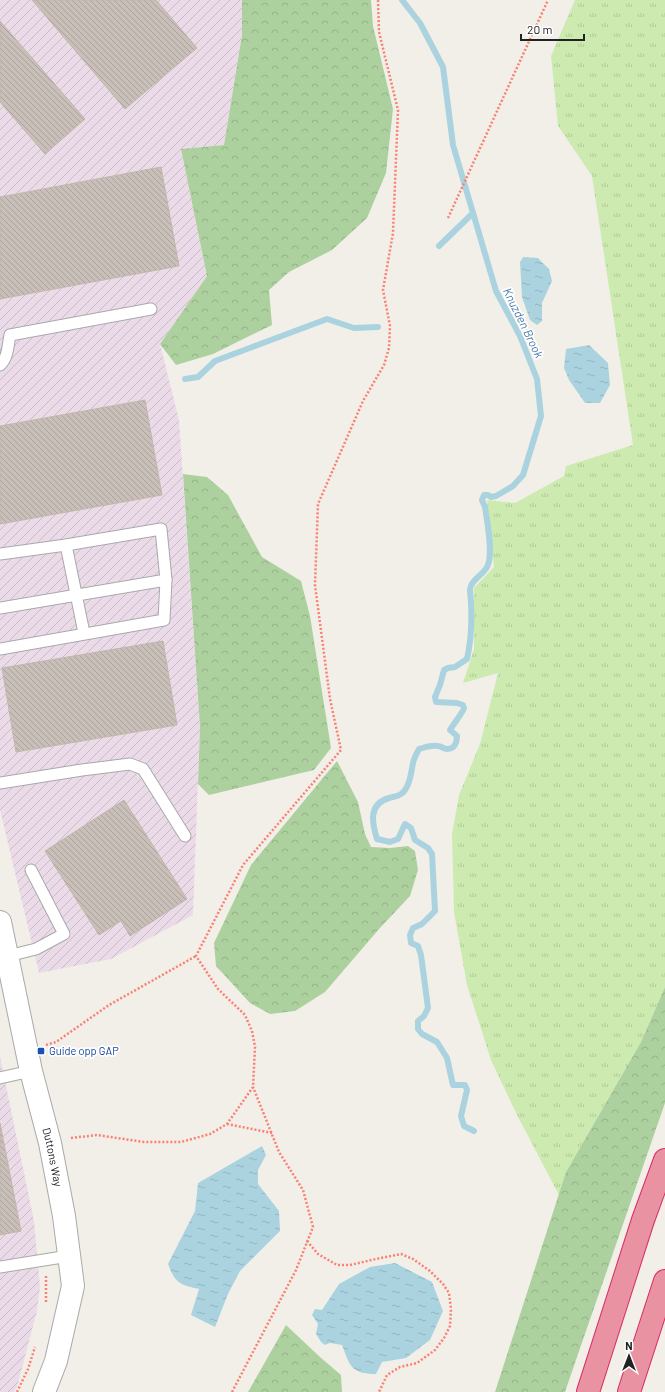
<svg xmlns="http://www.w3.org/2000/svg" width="665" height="1392" font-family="Barlow,sans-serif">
<defs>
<pattern id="industrial-furrows" width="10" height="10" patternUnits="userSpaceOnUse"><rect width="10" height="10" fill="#ebdbe8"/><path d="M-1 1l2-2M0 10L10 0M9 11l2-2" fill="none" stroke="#c9bcc7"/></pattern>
<pattern id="grass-tufts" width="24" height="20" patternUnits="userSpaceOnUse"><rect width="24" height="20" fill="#cdebb0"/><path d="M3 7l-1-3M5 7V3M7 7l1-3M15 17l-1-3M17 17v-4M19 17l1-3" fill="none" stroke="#b0c997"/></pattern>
<pattern id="forest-crowns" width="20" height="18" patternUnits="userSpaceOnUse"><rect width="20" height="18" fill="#add19e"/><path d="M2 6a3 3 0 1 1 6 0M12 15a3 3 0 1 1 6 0" fill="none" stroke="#95b388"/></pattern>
<pattern id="water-ripples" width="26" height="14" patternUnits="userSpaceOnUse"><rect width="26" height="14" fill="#aad3df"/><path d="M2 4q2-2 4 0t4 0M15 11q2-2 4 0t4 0" fill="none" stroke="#92b5bf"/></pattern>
<pattern id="building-back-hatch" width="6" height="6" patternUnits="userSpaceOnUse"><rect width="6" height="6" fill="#c7bfb8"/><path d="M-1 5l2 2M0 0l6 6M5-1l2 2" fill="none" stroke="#aba49e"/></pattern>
</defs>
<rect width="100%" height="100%" fill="#f2efe9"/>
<g fill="url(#industrial-furrows)">
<polygon points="0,0 242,0 242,35 224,145 181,149 207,276 160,344 179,420 200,727 193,915 111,959 39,973 0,810"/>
<polygon points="0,1057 34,1221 40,1287 37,1311 17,1387 14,1392 0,1392"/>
</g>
<polygon fill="url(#grass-tufts)" points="575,0 665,0 665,987 641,1042 566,1172 559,1195 517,1115 491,1060 467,985 454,912 452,834 459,795 480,744 498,673 463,683 474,649 474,588 494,567 487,500 515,503 564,476 566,466 633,445 592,176 558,126 551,56"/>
<g fill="url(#forest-crowns)">
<polygon points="242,0 371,0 373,26 393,109 386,173 367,218 332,250 289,272 269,290 272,325 213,354 176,365 160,344 207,276 181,149 224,145 242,35"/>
<polygon points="183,474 207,477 228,495 262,557 301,581 310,616 331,748 314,770 209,795 198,784 200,727"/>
<polygon points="337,761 358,802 365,834 371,847 390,848 408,846 415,851 418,870 410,896 379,929 325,992 295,1011 270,1014 250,1003 216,966 214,943 251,865"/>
<polygon points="665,987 665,1103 577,1357 565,1392 495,1392 566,1172 641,1042"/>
<polygon points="286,1325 320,1357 341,1375 342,1392 248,1392"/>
</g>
<g fill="url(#water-ripples)">
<polygon points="523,257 538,258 549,269 552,281 542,303 542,321 537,325 530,320 522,297 520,262"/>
<polygon points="589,345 608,363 610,385 600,403 585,403 569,380 564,368 566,349"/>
<path d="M262,1146l4,9 -8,15v14l21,27 1,20 -40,40 -12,23 -13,33 -24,-12 8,-26c-19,-4 -24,-6 -31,-25l27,-53 3,-28z"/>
<path d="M395,1263l37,19 11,29 -13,29 -24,18 -24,4 -6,12c-25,0 -26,-8 -34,-29l-12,-2 -5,2 -4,-3 -5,-8 2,-10 -6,-9 3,-6 7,1 17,-26 31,-17z"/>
</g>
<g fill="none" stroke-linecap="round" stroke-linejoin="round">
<g stroke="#aad3df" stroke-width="6">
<path d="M402,0l18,23 23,44 10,78 43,146 24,45 17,43 4,37 -18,59 -10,11 -17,10 -5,1 -3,-2h-4l-2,5 3,7c2,14 9,48 2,60 -4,8 -16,13 -17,22 0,4 1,10 1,15 1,18 0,37 -4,55l-12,8 -7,1 -4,2 -4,15 -5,12 1,5 21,1 6,2c0,1 1,2 1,3 0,3 -12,18 -14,22l7,6c0,6 -2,13 -10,13 -3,0 -6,-3 -9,-3 -6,-1 -13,1 -19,3 -2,4 -5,9 -6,14 -2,9 -2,19 -8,27 -4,6 -9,6 -16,8 -21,6 -17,25 -12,41l13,3 8,-3 7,-15 6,4 4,12 13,8 4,6 3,57 -13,13 -9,4 -3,7 1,8 7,3 3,9 7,53 -4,8 -6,5v8l4,5 15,8 10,16 6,27h12l2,5 -6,26 3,10 10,5"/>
<polyline points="439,246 473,213"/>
<polyline points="185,379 198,377 215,361 327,319 354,328 378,327"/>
</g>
</g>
<g fill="url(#building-back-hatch)" stroke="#c4b6ab">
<polygon points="32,0 156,0 197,48 125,109"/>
<polygon points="0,21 85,119 45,154 0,102"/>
<polygon points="161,167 179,266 0,299 0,197"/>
<polygon points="145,400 162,495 0,524 0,426"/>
<polygon points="163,641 177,725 16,752 2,668"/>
<polygon points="124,800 187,899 130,936 121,921 99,935 45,851"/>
<polygon points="0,1123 21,1231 0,1235"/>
</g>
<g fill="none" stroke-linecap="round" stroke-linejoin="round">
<g stroke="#a9a9a9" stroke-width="13">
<g id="lane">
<path d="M0,365c8,-7 8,-20 10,-30l141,-26"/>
<polyline points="66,545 84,633"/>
<polyline points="0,554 66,545 161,529 166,580 164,620 0,649"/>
<polyline points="0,608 166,580"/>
<polyline points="0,783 82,770 130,764 143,769 185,836"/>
<polyline points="8,956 36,949 64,934 31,870"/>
<polyline points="0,1078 31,1071"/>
<polyline points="0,1267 69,1256"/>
</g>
</g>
<g stroke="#a9a9a9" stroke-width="24">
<g id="street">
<path id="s1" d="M0,922l31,149 19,72 14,73 9,70 -17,75 -12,31"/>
</g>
</g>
<g stroke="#dc2a67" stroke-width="24">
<g id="highway">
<polyline points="588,1392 643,1220 665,1160"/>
<polyline points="629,1392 665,1281"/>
</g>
</g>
<g stroke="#fa8072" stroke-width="2.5" stroke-dasharray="2 2" stroke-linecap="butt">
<polyline points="448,218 548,0"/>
<polyline points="46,1045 56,1042 109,1005 196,956"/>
<polyline points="227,1124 272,1133"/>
<polyline points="71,1138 97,1135 144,1142 181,1142 210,1134 227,1124 253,1087 255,1047 252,1031 245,1015 218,989 196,956 243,865 341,750 330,699 315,585 318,504 363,401 384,365 389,348 390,326 383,290 393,233 398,110 379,32 378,0"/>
<polyline points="307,1241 318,1254 337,1265 350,1265 376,1259 401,1254 413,1259 430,1271 443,1284 449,1293 451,1309 450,1326 444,1338 435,1350 417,1363 400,1367 387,1375 379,1392"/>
<polyline points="46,1302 46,1275"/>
<polyline points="17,1392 28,1369 35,1347"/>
<polyline points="232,1392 296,1270 313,1227 303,1190 279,1152 253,1087"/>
</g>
<use href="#lane" stroke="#fff" stroke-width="11"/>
<use href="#street" stroke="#fff" stroke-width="22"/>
<use href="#highway" stroke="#e892a2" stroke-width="22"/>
</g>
<rect fill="#1a4fb4" stroke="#fff" stroke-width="1.5" x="37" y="1047" width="8" height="8" rx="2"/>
<g text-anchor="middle" stroke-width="3.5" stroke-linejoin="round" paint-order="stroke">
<g font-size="11" fill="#164399" stroke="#fff" text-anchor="start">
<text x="49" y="1055">Guide opp GAP</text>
</g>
<g font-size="11" fill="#222" stroke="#fff">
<text dy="4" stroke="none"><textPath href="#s1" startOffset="241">Duttons Way</textPath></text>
</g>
<g font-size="12" font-style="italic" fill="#4a7aab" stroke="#fff">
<text transform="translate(523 323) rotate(64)" y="4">Knuzden Brook</text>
</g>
</g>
<g transform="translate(629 1356)" stroke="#ffffff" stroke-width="3" paint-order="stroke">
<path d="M0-3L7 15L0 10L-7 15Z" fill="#222222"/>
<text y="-6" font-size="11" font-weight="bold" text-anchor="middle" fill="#222222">N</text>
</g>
<path d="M521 34v6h63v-6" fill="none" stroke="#222222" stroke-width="2"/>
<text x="527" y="34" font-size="12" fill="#222222" stroke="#ffffff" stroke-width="3" paint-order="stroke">20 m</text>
</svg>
